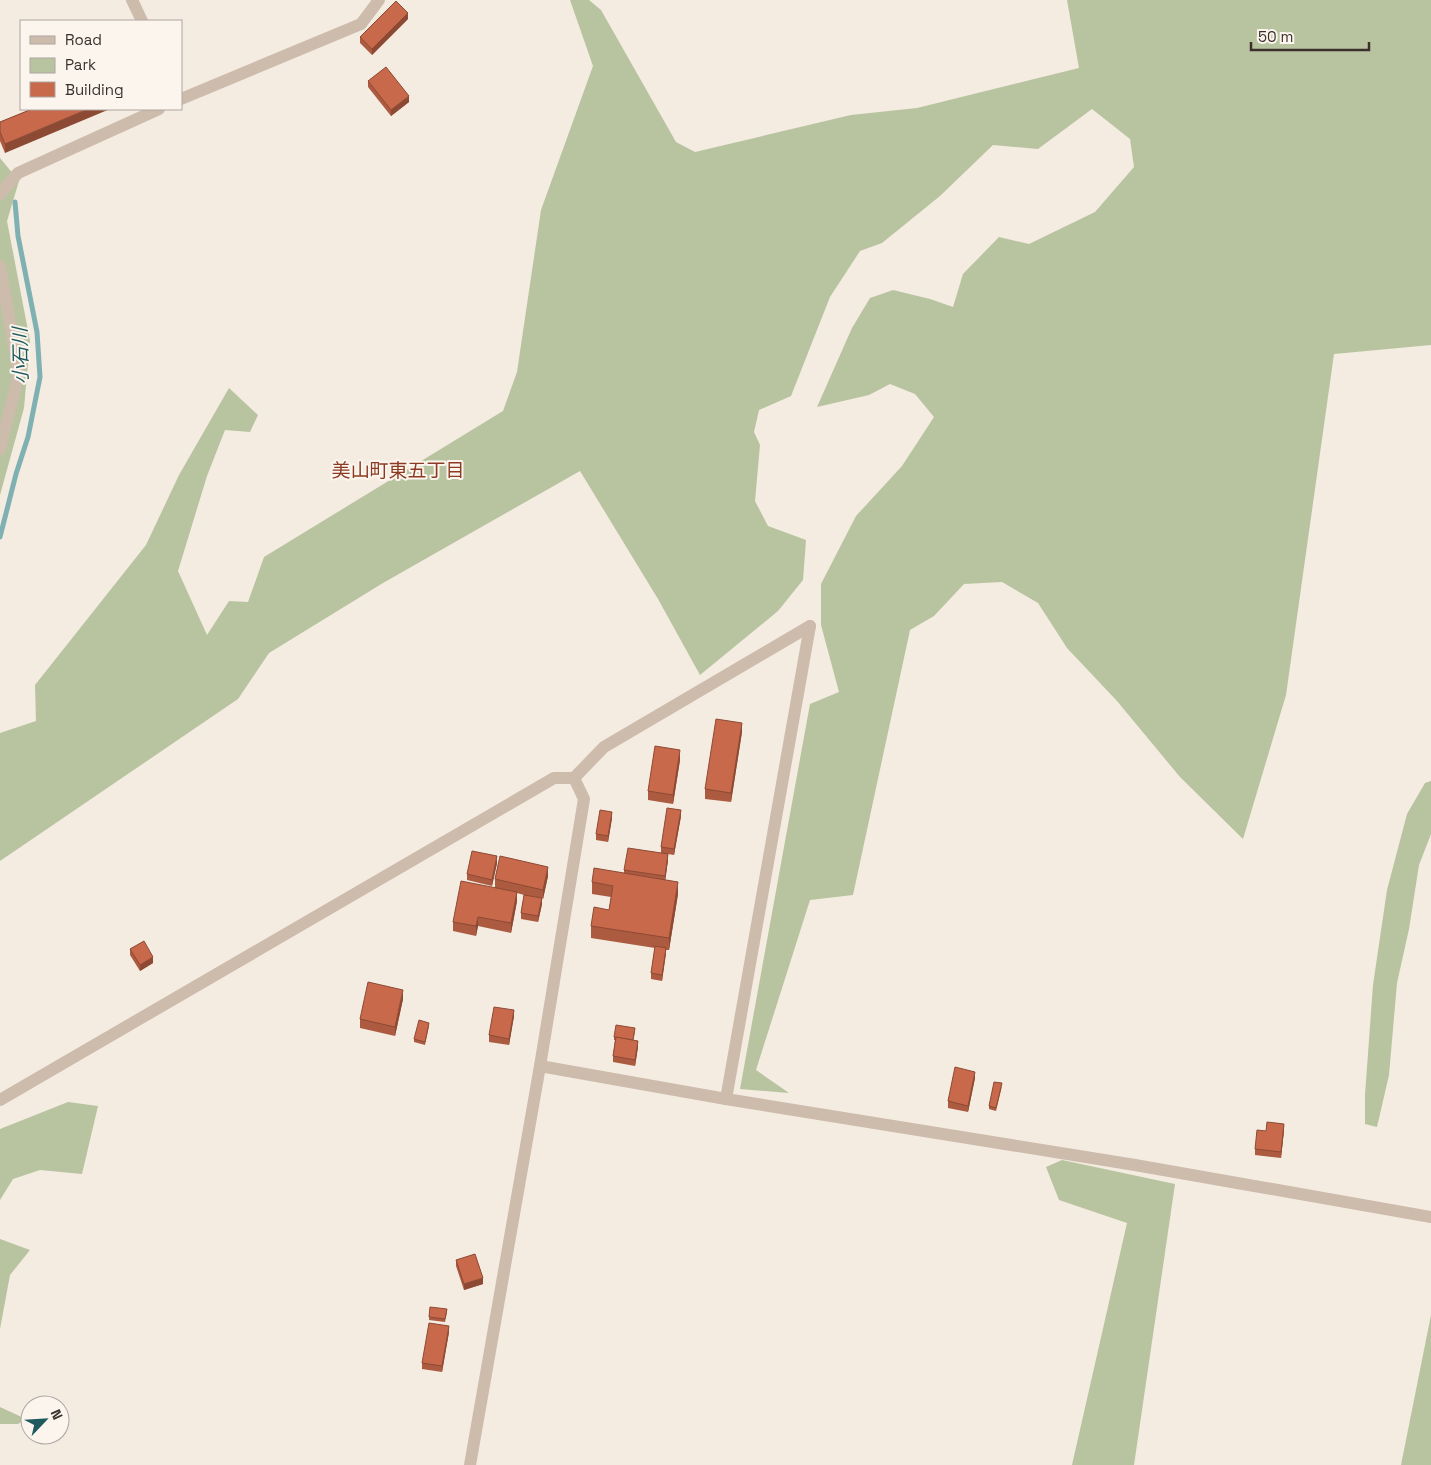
<svg xmlns="http://www.w3.org/2000/svg" width="1431" height="1465" font-family="'Space Grotesk','Noto Sans JP',sans-serif">
<rect width="100%" height="100%" fill="#f4ebe1"/>
<g fill="#b8c4a0">
<polygon points="570,0 589,0 601,10 676,142 695,152 851,115 917,108 1079,68 1067,0 1431,0 1431,345 1334,354 1286,695 1243,839 1180,777 1117,701 1067,648 1038,603 1002,582 964,584 934,616 910,630 853,895 810,900 756,1070 789,1093 740,1089 810,704 839,692 821,625 821,584 856,516 902,466 934,417 915,394 890,384 869,395 817,407 852,328 870,298 893,290 930,299 953,307 963,274 999,237 1029,244 1095,212 1134,167 1130,139 1092,109 1038,149 993,145 940,196 882,243 860,251 830,297 791,396 759,410 754,432 760,445 755,501 768,526 806,540 803,580 778,611 700,675 658,599 580,471 383,583 269,653 238,699 0,861 0,733 36,721 35,685 146,545 179,475 229,388 258,415 250,432 225,430 207,476 178,571 207,635 229,601 248,602 264,557 503,411 517,372 541,210 593,66"/>
<polygon points="0,158 19,181 7,221 30,341 24,408 0,495"/>
<polygon points="1431,781 1431,834 1419,865 1409,929 1397,983 1389,1075 1377,1127 1365,1124 1365,1095 1373,985 1387,890 1407,814 1425,783"/>
<polygon points="68,1102 98,1106 82,1174 40,1170 13,1179 0,1200 0,1129"/>
<polygon points="1062,1160 1175,1184 1134,1465 1072,1465 1127,1223 1059,1200 1046,1167"/>
<polygon points="0,1239 30,1250 10,1275 0,1329"/>
<polygon points="1431,1315 1431,1465 1401,1465"/>
<polygon points="0,1407 26,1419 18,1424 0,1424"/>
</g>
<g fill="none" stroke-linecap="round" stroke-linejoin="round">
<polyline stroke="#7fb0b2" stroke-width="5" points="0,537 16,474 28,437 40,377 37,332 18,236 15,202"/>
<g stroke="#cdbbac" stroke-width="12">
<polyline points="132,0 142,21"/>
<polyline points="181,99 361,24 379,0"/>
<polyline points="0,194 18,173 159,109"/>
<polyline points="0,266 19,374 0,449"/>
<polyline points="540,1066 726,1099 1135,1165 1431,1217"/>
<polyline points="726,1099 810,626"/>
<polyline points="0,1100 554,778 574,778 604,747 810,626"/>
<polyline points="470,1465 540,1066 584,799 574,778"/>
</g>
</g>
<g fill="#ac5a40">
<polygon points="408,19 372,55 360,43 360,37"/>
<polygon points="368,81 409,102 391,116 368,87"/>
<polygon points="32,109 5,153 0,141 0,122"/>
<polygon points="742,732 731,802 705,799 705,789"/>
<polygon points="680,760 673,804 648,800 648,791"/>
<polygon points="681,816 674,855 668,854 668,860 665,880 678,894 669,950 666,950 662,981 651,979 651,973 655,948 591,938 591,926 609,910 611,897 592,894 592,882 624,873 624,870 661,853 661,847"/>
<polygon points="612,818 608,842 596,840 596,834"/>
<polygon points="497,863 492,886 467,880 467,874"/>
<polygon points="548,876 543,899 542,898 542,904 538,922 521,919 521,913 524,895 517,893 517,901 511,933 478,926 476,936 453,931 453,922 495,888 495,879"/>
<polygon points="130,949 153,963 140,971 130,955"/>
<polygon points="403,999 395,1036 360,1028 360,1019"/>
<polygon points="514,1016 509,1045 489,1042 489,1035"/>
<polygon points="429,1026 425,1045 414,1042 414,1039"/>
<polygon points="635,1032 633,1040 638,1047 635,1066 613,1062 613,1056 615,1040 614,1040 614,1037"/>
<polygon points="975,1078 968,1112 948,1108 948,1101"/>
<polygon points="1002,1086 996,1111 989,1109 989,1106"/>
<polygon points="1284,1130 1281,1158 1255,1155 1255,1149 1266,1131"/>
<polygon points="456,1260 483,1284 464,1290 456,1266"/>
<polygon points="430,1307 447,1312 445,1322 429,1320"/>
<polygon points="449,1332 442,1372 422,1369 422,1363"/>
</g>
<g fill="#8c4a34">
<polygon points="408,13 408,19 372,55 372,49"/>
<polygon points="409,96 409,102 391,116 391,110"/>
<polygon points="88,109 110,109 5,153 5,144"/>
<polygon points="742,723 742,732 731,802 731,793"/>
<polygon points="680,750 680,760 673,804 673,795"/>
<polygon points="681,810 681,816 674,855 674,849"/>
<polygon points="612,812 612,818 608,842 608,836"/>
<polygon points="668,854 668,860 665,883 665,876"/>
<polygon points="497,856 497,863 492,886 492,880"/>
<polygon points="548,867 548,876 543,899 543,890"/>
<polygon points="678,882 678,894 669,950 669,938"/>
<polygon points="517,892 517,901 511,933 511,923"/>
<polygon points="542,898 542,904 538,922 538,916"/>
<polygon points="478,917 478,926 476,936 476,926"/>
<polygon points="666,948 666,954 662,981 662,975"/>
<polygon points="153,957 153,963 140,971 140,965"/>
<polygon points="403,990 403,999 395,1036 395,1027"/>
<polygon points="514,1010 514,1016 509,1045 509,1039"/>
<polygon points="638,1041 638,1047 635,1066 635,1060"/>
<polygon points="975,1072 975,1078 968,1112 968,1106"/>
<polygon points="1284,1124 1284,1130 1281,1158 1281,1152"/>
<polygon points="483,1278 483,1284 464,1290 464,1284"/>
<polygon points="449,1326 449,1332 442,1372 442,1366"/>
</g>
<g fill="#c8694b" stroke="#8c4a34">
<polygon points="396,1 408,13 372,49 360,37"/>
<polygon points="386,67 409,96 391,110 368,81"/>
<polygon points="32,109 88,109 5,144 0,132 0,122"/>
<polygon points="716,719 742,723 731,793 705,789"/>
<polygon points="655,746 680,750 673,795 648,791"/>
<polygon points="667,808 681,810 674,849 661,847"/>
<polygon points="600,810 612,812 608,836 596,834"/>
<polygon points="628,848 668,854 665,876 624,870"/>
<polygon points="472,851 497,856 492,880 467,874"/>
<polygon points="500,856 548,867 543,890 495,879"/>
<polygon points="594,868 678,882 669,938 591,926 594,907 609,910 613,886 592,882"/>
<polygon points="461,881 517,892 511,923 478,917 476,926 453,922"/>
<polygon points="524,895 542,898 538,916 521,913"/>
<polygon points="144,941 153,957 140,965 130,949"/>
<polygon points="655,946 666,948 662,975 651,973"/>
<polygon points="368,982 403,990 395,1027 360,1019"/>
<polygon points="494,1007 514,1010 509,1039 489,1035"/>
<polygon points="419,1020 429,1023 425,1042 414,1039"/>
<polygon points="616,1025 635,1028 633,1040 614,1037"/>
<polygon points="616,1037 638,1041 635,1060 613,1056"/>
<polygon points="955,1067 975,1072 968,1106 948,1101"/>
<polygon points="994,1082 1002,1083 996,1108 989,1106"/>
<polygon points="1267,1122 1284,1124 1281,1152 1255,1149 1257,1130 1266,1131"/>
<polygon points="475,1254 483,1278 464,1284 456,1260"/>
<polygon points="430,1307 447,1309 445,1319 429,1317"/>
<polygon points="429,1323 449,1326 442,1366 422,1363"/>
</g>
<g text-anchor="middle" stroke-width="4" stroke-linejoin="round" paint-order="stroke">
<g font-size="19" font-style="italic" fill="#1f5a5e" stroke="#fbf5ee">
<text transform="translate(20 356) rotate(-91)" y="7">小石川</text>
</g>
<g font-size="19" fill="#8c3b22" stroke="#fbf5ee">
<text x="398" y="477">美山町東五丁目</text>
</g>
</g>
<rect x="20" y="20" width="162" height="90" fill="#fbf5ee" stroke="#aea6a0"/>
<rect x="30" y="36" width="25" height="8" fill="#cdbbac" stroke="#aea6a0"/>
<text x="65" y="45" font-size="15" fill="#3b302b">Road</text>
<rect x="30" y="58" width="25" height="15" fill="#b8c4a0" stroke="#aea6a0"/>
<text x="65" y="70" font-size="15" fill="#3b302b">Park</text>
<rect x="30" y="82" width="25" height="15" fill="#c8694b" stroke="#aea6a0"/>
<text x="65" y="95" font-size="15" fill="#3b302b">Building</text>
<g transform="translate(45 1420) rotate(65)"><circle r="24" fill="#fbf5ee" stroke="#aea6a0"/>
<path d="M0-4L9 19L0 12L-9 19Z" fill="#1f5a5e"/>
<text y="-8" font-size="14" font-weight="bold" text-anchor="middle" fill="#3b302b">N</text>
</g>
<path d="M1251 42v8h118v-8" fill="none" stroke="#3b302b" stroke-width="2.5"/>
<text x="1258" y="42" font-size="15" fill="#3b302b" stroke="#fbf5ee" stroke-width="4" paint-order="stroke">50 m</text>
</svg>
